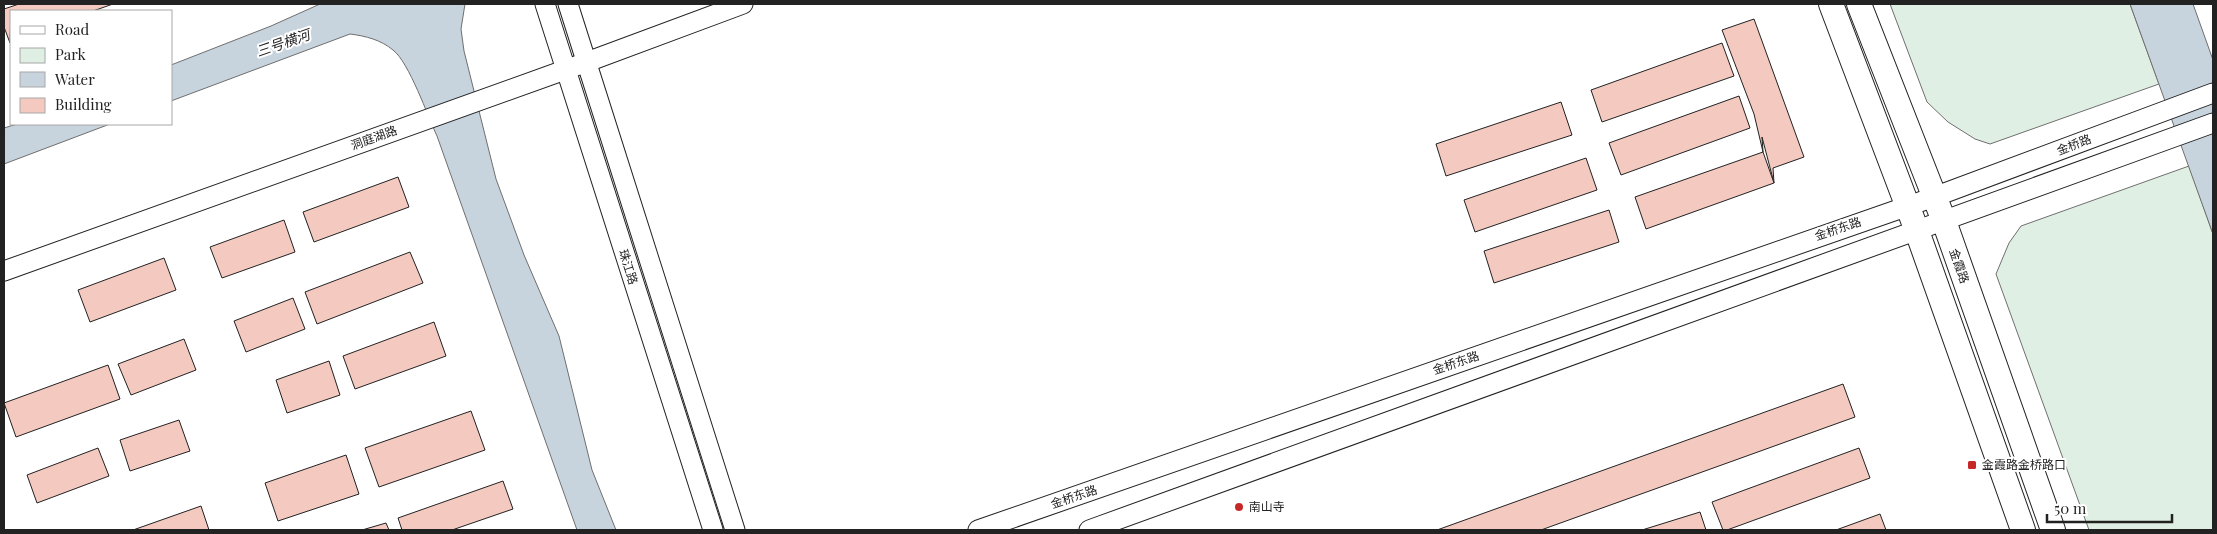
<svg xmlns="http://www.w3.org/2000/svg" width="2217" height="534" font-family="'Playfair Display','Noto Sans SC',serif">
<rect width="100%" height="100%" fill="#fff"/>
<g fill="#e0efe3" stroke="#6f6f6f">
<polygon points="1890,4 2130,4 2159,84 1990,144 1975,139 1948,122 1927,102"/>
<polygon points="2189,166 2213,234 2213,530 2089,530 1996,274 2009,243 2021,226"/>
</g>
<g fill="#c7d3dd" stroke="#6f6f6f">
<path d="M320,4h145l-4,25 3,22 32,128 28,76 35,81 33,134 24,60h-39l-140,-394c-9,-19 -28,-74 -44,-86 -12,-10 -27,-14 -43,-16l-179,67v-36l100,-39z"/>
<polygon points="2130,4 2193,4 2213,60 2213,234"/>
<polygon points="17,124 110,124 4,164 4,128"/>
</g>
<g fill="#f3c9c0" stroke="#222">
<polygon points="19,4 113,4 93,11 11,11 10,43 4,27 4,9"/>
<polygon points="1754,19 1804,157 1773,168 1774,183 1762,137 1763,152 1754,114 1722,30"/>
<polygon points="1722,43 1734,76 1602,122 1591,90"/>
<polygon points="1739,96 1750,128 1621,175 1609,143"/>
<polygon points="1561,102 1572,135 1446,176 1436,144"/>
<polygon points="1763,152 1774,183 1646,229 1635,197"/>
<polygon points="1586,158 1597,190 1475,232 1464,200"/>
<polygon points="398,177 409,207 314,242 303,212"/>
<polygon points="1609,210 1619,242 1494,283 1484,251"/>
<polygon points="284,220 295,252 222,278 210,247"/>
<polygon points="410,252 423,283 317,324 305,292"/>
<polygon points="164,258 176,290 90,322 78,290"/>
<polygon points="293,298 305,329 246,352 234,321"/>
<polygon points="434,322 446,356 355,389 343,356"/>
<polygon points="184,339 196,370 131,395 118,364"/>
<polygon points="329,361 340,395 287,413 276,380"/>
<polygon points="108,365 120,399 16,437 4,403"/>
<polygon points="1843,384 1855,417 1541,530 1437,530"/>
<polygon points="471,411 485,450 379,487 365,448"/>
<polygon points="179,420 190,451 130,471 120,440"/>
<polygon points="98,448 109,476 37,503 27,475"/>
<polygon points="1859,448 1870,478 1727,530 1723,530 1712,502"/>
<polygon points="346,455 359,494 278,521 265,483"/>
<polygon points="503,481 513,509 452,530 402,530 398,518"/>
<polygon points="201,506 209,530 133,530"/>
<polygon points="1700,512 1706,530 1642,530"/>
<polygon points="1880,514 1886,530 1836,530"/>
<polygon points="386,523 389,530 362,530"/>
</g>
<g fill="none" stroke-linecap="round" stroke-linejoin="round">
<g stroke="#222" stroke-width="21">
<g id="minor">
<polyline points="545,4 713,530"/>
<polyline points="568,4 735,530"/>
<polyline points="4,271 587,62 743,4"/>
<polyline points="978,530 1934,197 2213,93"/>
<polyline points="1089,530 2213,123"/>
</g>
</g>
<g stroke="#222" stroke-width="26">
<g id="major">
<polyline points="1831,4 1917,231 2023,530"/>
<polyline points="1859,4 1944,221 2053,530"/>
</g>
</g>
<use href="#minor" stroke="#fff" stroke-width="19"/>
<use href="#major" stroke="#fff" stroke-width="24"/>
</g>
<g fill="#c62828" stroke="#fff" stroke-width="2">
<rect x="1967" y="460" width="10" height="10" rx="2.5"/>
<circle cx="1239" cy="507" r="5"/>
</g>
<g text-anchor="middle" stroke-width="4" stroke-linejoin="round" paint-order="stroke">
<g font-size="12" fill="#222" stroke="#fff">
<text transform="translate(374 138) rotate(-20)" y="4">洞庭湖路</text>
<text transform="translate(2074 145) rotate(-21)" y="4">金桥路</text>
<text transform="translate(1838 229) rotate(-19)" y="4">金桥东路</text>
<text transform="translate(1959 266) rotate(71)" y="4">金霞路</text>
<text transform="translate(628 267) rotate(72)" y="4">珠江路</text>
<text transform="translate(1456 363) rotate(-19)" y="4">金桥东路</text>
<text transform="translate(1074 497) rotate(-19)" y="4">金桥东路</text>
</g>
<g font-size="12" fill="#222" stroke="#fff" text-anchor="start">
<text x="1982" y="469">金霞路金桥路口</text>
<text x="1249" y="511">南山寺</text>
</g>
<g font-size="14" font-style="italic" fill="#222" stroke="#fff">
<text transform="translate(283 43) rotate(-19)" y="5">三号横河</text>
</g>
</g>
<rect width="2217" height="534" fill="none" stroke="#222222" stroke-width="10"/>
<rect x="10" y="10" width="162" height="115" fill="#ffffff" stroke="#a7a7a7"/>
<rect x="20" y="26" width="25" height="8" fill="#ffffff" stroke="#a7a7a7"/>
<text x="55" y="35" font-size="15" fill="#222222">Road</text>
<rect x="20" y="48" width="25" height="15" fill="#e0efe3" stroke="#a7a7a7"/>
<text x="55" y="60" font-size="15" fill="#222222">Park</text>
<rect x="20" y="72" width="25" height="15" fill="#c7d3dd" stroke="#a7a7a7"/>
<text x="55" y="85" font-size="15" fill="#222222">Water</text>
<rect x="20" y="98" width="25" height="15" fill="#f3c9c0" stroke="#a7a7a7"/>
<text x="55" y="110" font-size="15" fill="#222222">Building</text>
<path d="M2047 514v8h125v-8" fill="none" stroke="#222222" stroke-width="2.5"/>
<text x="2054" y="514" font-size="15" fill="#222222" stroke="#ffffff" stroke-width="4" paint-order="stroke">50 m</text>
</svg>
